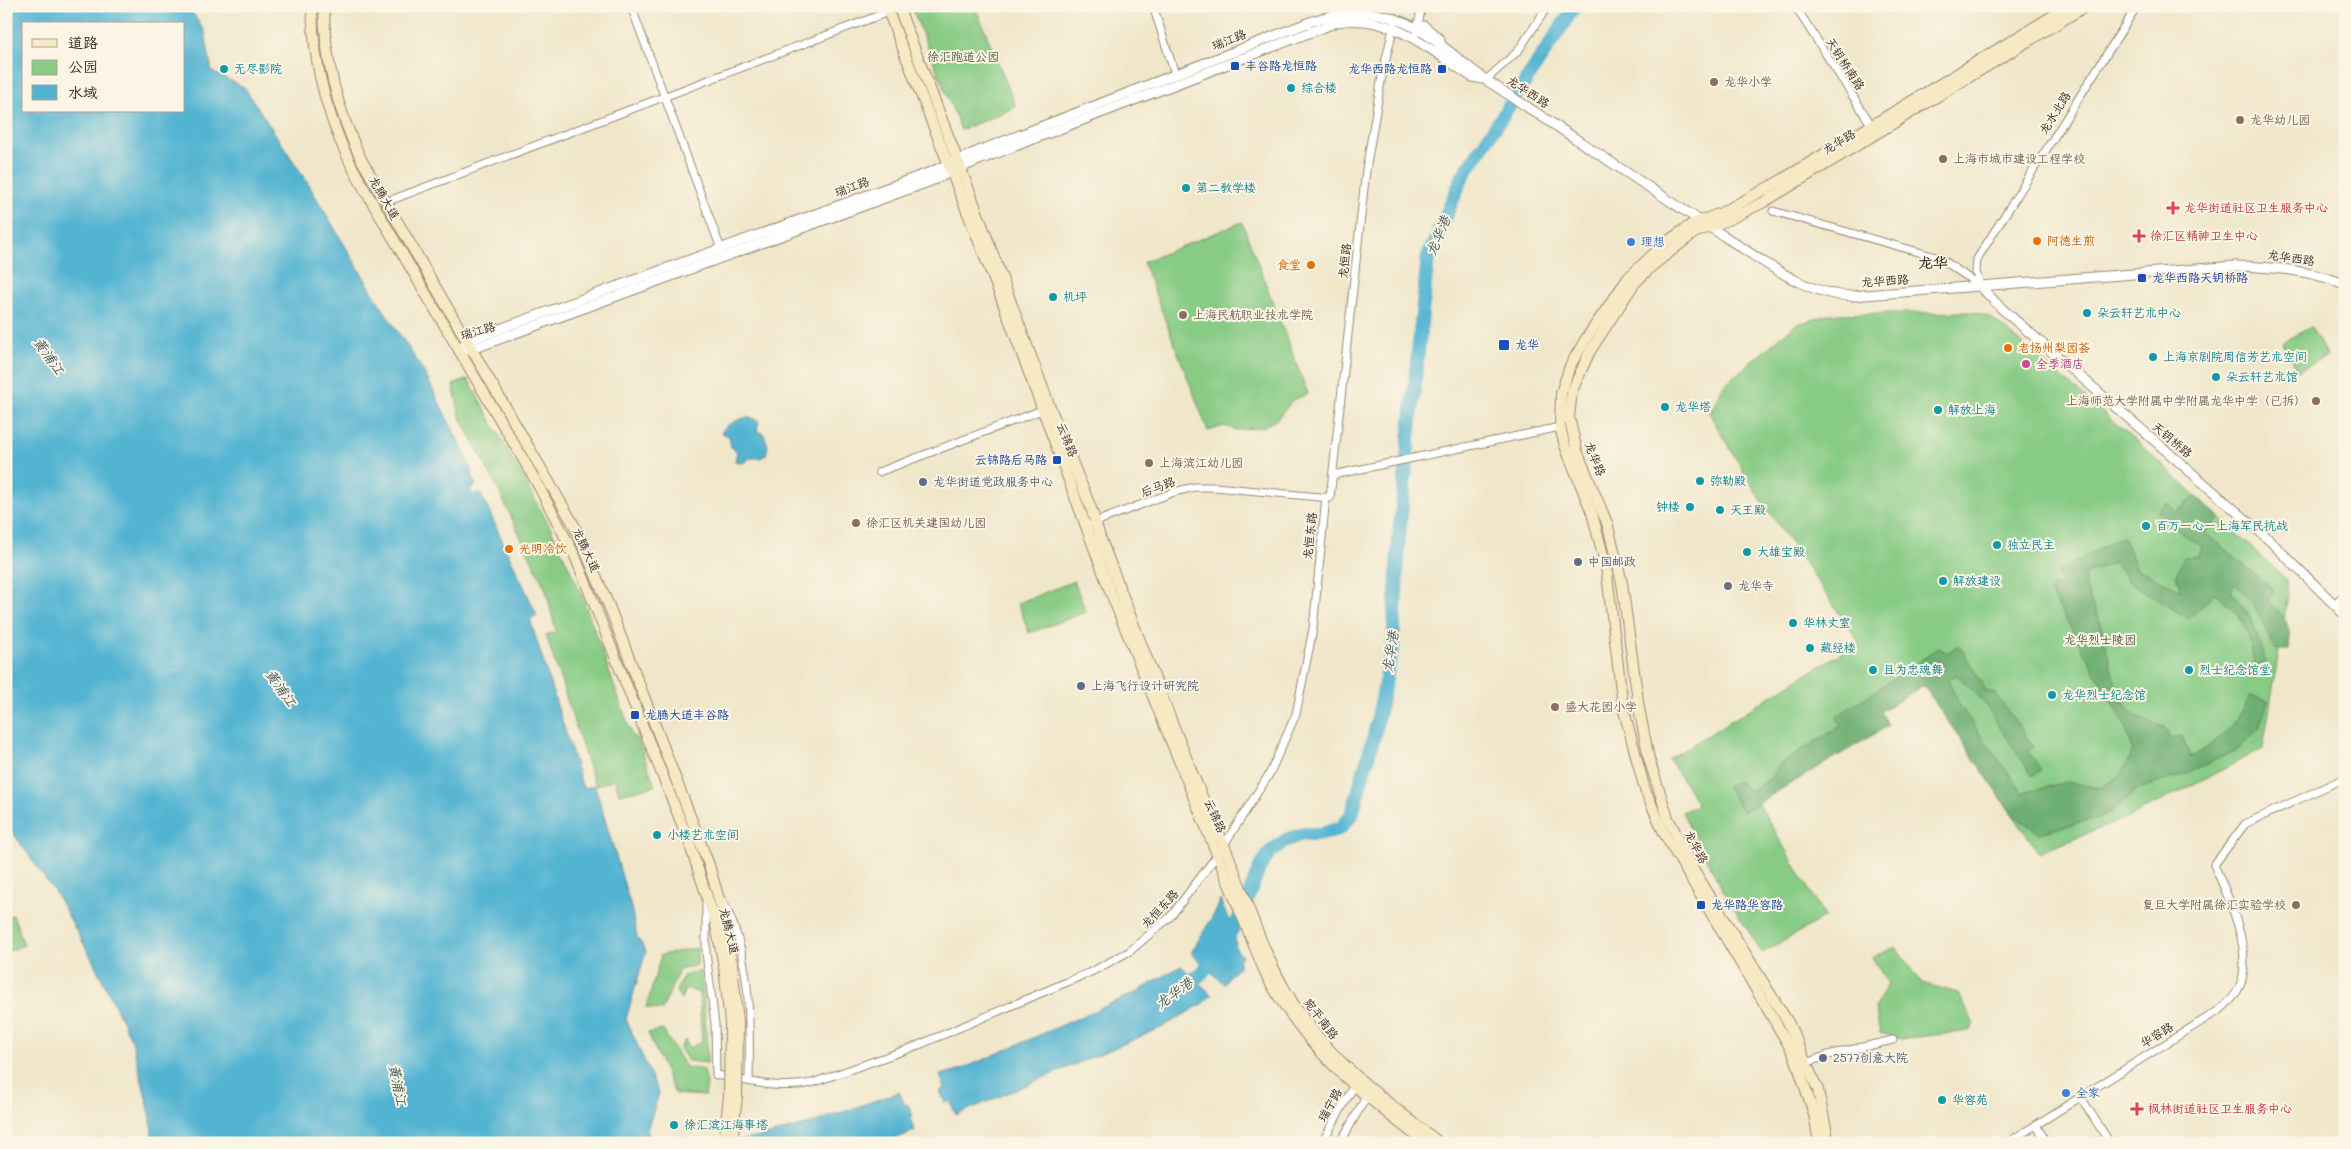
<svg xmlns="http://www.w3.org/2000/svg" width="2351" height="1149" font-family="Mali,'LXGW WenKai TC',sans-serif">
<rect width="100%" height="100%" fill="#fcf5e5"/>
<filter id="ink" filterUnits="userSpaceOnUse"><feTurbulence type="fractalNoise" baseFrequency=".02" numOctaves="2"/><feDisplacementMap in="SourceGraphic" scale="10" xChannelSelector="R" yChannelSelector="G"/><feConvolveMatrix kernelMatrix="1 2 1 2 8 2 1 2 1" color-interpolation-filters="sRGB"/></filter>
<filter id="wash" filterUnits="userSpaceOnUse"><feTurbulence type="fractalNoise" baseFrequency=".0096" numOctaves="4" result="noise"/><feDisplacementMap in="SourceGraphic" scale="20" xChannelSelector="R" yChannelSelector="G"/><feGaussianBlur stdDeviation="1.12" result="paint"/><feColorMatrix in="noise" values="0 0 0 0 0 0 0 0 0 0 0 0 0 0 0 0 0 1.4 0 .05"/><feComposite in="paint" operator="in"/></filter>
<g filter="url(#wash)">
<rect width="100%" height="100%" fill="#f0e7cb"/>
<g fill="#87cb85" stroke="#617a52">
<polygon points="911,6 975,6 1016,107 961,130"/>
<polygon points="1242,222 1308,394 1293,400 1276,420 1262,427 1237,430 1224,426 1208,431 1143,262"/>
<polygon points="1974,312 1992,318 2135,440 2286,579 2288,595 2263,749 2129,817 2039,853 1924,685 1735,800 1743,812 1758,803 1825,917 1762,953 1720,885 1682,812 1698,804 1669,759 1859,642 1757,494 1709,413 1724,385 1795,325 1831,314"/>
<polygon points="2311,327 2327,356 2298,371 2291,357 2303,350 2290,357 2282,342"/>
<polygon points="468,379 550,527 581,593 631,733 638,740 655,786 619,794 615,779 595,786 546,635 556,632 546,590 498,489 460,416 453,385"/>
<polygon points="1074,581 1086,612 1029,633 1018,603"/>
<polygon points="13,915 24,945 6,952 6,917"/>
<polygon points="1896,947 1922,983 1958,993 1974,1024 1969,1031 1901,1039 1880,1033 1875,1007 1888,984 1872,957"/>
<polygon points="697,948 697,965 679,970 662,1010 646,1008 661,955"/>
<polygon points="701,971 707,1037 707,1063 688,1061 680,1048 685,1040 690,1048 702,1041 699,993 686,988 681,999 676,991 683,976"/>
<polygon points="663,1030 685,1067 704,1070 707,1084 705,1096 675,1094 648,1033"/>
</g>
<path fill="#6daf72" stroke="#546c48" d="M2196,496l24,22 -15,15 69,57 -6,10c17,17 24,25 21,50h-13l-22,-45 -19,-23 -4,9 20,27 15,45 -12,1c-5,-36 -11,-48 -39,-71l-26,26 -61,-38 -14,-19 -30,13c1,19 12,34 17,51 7,24 13,74 34,89 8,6 20,9 29,12l7,13 11,-4 9,21c30,-15 45,-32 59,-61l18,5 -9,28 -24,22 -52,24 -42,13 -36,28 -66,17 -27,-19 -89,-129 -42,26 7,15 -145,86 -16,-25 11,-6 12,10 19,-12 13,-17 59,-36 -5,-9 103,-69 8,5 12,-8 28,47h7l40,55 -6,4 13,19 -9,6 -49,-75 -26,-26 -9,5 12,26 63,87 44,-11 33,6 21,-13 12,-25 -7,-22 -77,-139 13,-6 -5,-11 66,-36 14,33 44,21 -5,-15 8,-18 15,-1 3,-9 -35,-26 -10,-10 11,-8 8,9z"/>
<g fill="#53b4d2" stroke="#476f78" fill-rule="evenodd">
<path d="M6,6h182l17,26 7,40 32,15 60,90 74,124 46,71 43,86 9,28 -6,3 2,6 8,-3 57,123 -7,4 53,169 12,-2 36,121 6,30 9,14 -20,68 33,75 -12,36 6,13h-503l2,-9 -1,-16 -19,-77 -39,-80 -35,-64 -52,-74zM24,24h160v87h-160z"/>
<path d="M747,417l12,4 -2,10 7,3 4,12 -2,9 -6,3h-10l-6,5 -9,-2 2,-10 -6,-4 -2,-11 -8,-3c5,-10 16,-12 26,-16z"/>
<polygon points="1220,900 1235,936 1236,949 1242,956 1239,960 1239,967 1228,977 1224,984 1191,953 1217,909"/>
<polygon points="1181,966 1212,995 1202,1004 1161,1028 956,1115 950,1101 945,1103 940,1091 945,1089 940,1075 962,1069 1135,993"/>
<polygon points="899,1092 905,1105 908,1104 913,1116 910,1118 915,1131 884,1143 729,1143 769,1135 809,1124"/>
</g>
<g fill="none" stroke-linecap="round" stroke-linejoin="round">
<polyline stroke="#53b4d2" stroke-width="14" points="1181,990 1202,973 1226,940 1241,915 1259,869 1270,852 1286,840 1303,834 1322,834 1341,828 1352,814 1374,736 1393,645 1399,535 1428,256 1463,176 1575,6"/>
</g>
</g>
<g filter="url(#ink)">
<g fill="none" stroke-linecap="round" stroke-linejoin="round">
<g stroke="#968874" stroke-width="9">
<g id="minor">
<polyline points="631,6 721,249"/>
<polyline points="1153,6 1175,74"/>
<polyline points="1795,6 1874,129"/>
<polyline points="1416,33 1422,6"/>
<polyline points="1486,80 1518,51 1548,6"/>
<polyline points="386,202 888,12"/>
<polyline points="1773,211 1940,258 1980,286"/>
<polyline points="1980,286 1976,272 1977,259 2137,6"/>
<polyline points="879,472 1042,410"/>
<polyline points="1333,475 1560,427"/>
<polyline points="1093,523 1174,492 1195,487 1215,487 1330,498 1366,170 1382,76 1394,25"/>
<polyline points="2334,604 2345,594"/>
<path d="M706,900v53l9,71 1,51c31,6 64,15 96,8l102,-36 179,-76 37,-20 41,-35 47,-62 52,-81 26,-59 17,-85 13,-132"/>
<path d="M722,900c30,54 28,121 27,181"/>
<polyline points="1806,1063 1828,1055 1893,1040"/>
<polyline points="2080,1096 2110,1143"/>
<polyline points="2036,1125 2047,1143"/>
<polyline points="1322,1143 1356,1082"/>
<polyline points="1340,1143 1368,1094"/>
<path d="M2007,1143l214,-134c8,-7 15,-13 19,-24 14,-32 -12,-90 -26,-120l31,-41 100,-46"/>
</g>
</g>
<g stroke="#968874" stroke-width="11">
<g id="tertiary">
<polyline points="1417,29 1424,26 1440,39 1440,46"/>
<polyline points="1980,286 2000,307 2266,537 2345,615"/>
<path d="M463,346l4,-5 461,-168 48,-21 334,-130c30,-11 57,-14 88,-2 34,12 61,42 91,62 80,52 160,106 241,158 36,23 77,55 122,56l383,-30c39,1 73,4 110,18"/>
<path d="M464,350l8,-1 459,-168 48,-21 358,-138c53,-10 93,28 135,55l11,2"/>
</g>
</g>
<g stroke="#968874" stroke-width="12">
<g id="secondary">
<path d="M312,6c1,65 18,123 50,179l175,298 38,73 114,286 26,79 9,45"/>
<path d="M324,6c0,55 14,105 37,153l213,366 35,81 100,259 12,41 11,58"/>
<path d="M886,6l114,289 110,296 156,384c42,76 92,117 160,168"/>
<path d="M898,6l70,181 82,220 41,101 9,29c32,83 64,167 98,250 9,22 20,43 29,65 23,57 40,117 77,167 37,51 87,86 136,124"/>
<polyline points="724,1143 729,1096"/>
<polyline points="732,1143 737,1096"/>
<polyline points="1819,1143 1814,1114 1794,1054 1665,835 1645,790 1623,707 1606,566 1592,513 1565,446 1560,427 1561,393 1570,366 1585,340 1628,278 1665,243 1692,224 1721,213 1778,182 2069,6"/>
<polyline points="1829,1143 1818,1090 1789,1024 1695,872 1668,818 1649,759 1639,708 1622,583 1616,558 1607,523 1577,451 1569,417 1572,391 1590,351 1634,284 1652,266 1694,233 1728,220 1764,202 2086,6"/>
</g>
</g>
<use href="#minor" stroke="#fff" stroke-width="7"/>
<use href="#tertiary" stroke="#fff" stroke-width="9"/>
<use href="#secondary" stroke="#f7e9c3" stroke-width="10"/>
<g stroke="#968874" stroke-width="12" stroke-linecap="butt">
<g id="secondary-bridge">
<polyline points="732,964 738,1022 737,1096"/>
<polyline points="724,966 730,1023 729,1096"/>
</g>
</g>
<use href="#secondary-bridge" stroke="#f7e9c3" stroke-width="10"/>
</g>
</g>
<g fill="#1a4fb4" stroke="#fcf5e5" stroke-width="2">
<rect x="1230" y="61" width="10" height="10" rx="2.5"/>
<rect x="1437" y="64" width="10" height="10" rx="2.5"/>
<rect x="2137" y="273" width="10" height="10" rx="2.5"/>
<rect x="1498" y="339" width="12" height="12" rx="2.5"/>
<rect x="1052" y="455" width="10" height="10" rx="2.5"/>
<rect x="630" y="710" width="10" height="10" rx="2.5"/>
<rect x="1696" y="900" width="10" height="10" rx="2.5"/>
</g>
<g fill="#0f9aa8" stroke="#fcf5e5" stroke-width="2">
<circle cx="224" cy="69" r="5"/>
<circle cx="1291" cy="88" r="5"/>
<circle cx="1186" cy="188" r="5"/>
<circle cx="1053" cy="297" r="5"/>
<circle cx="2087" cy="313" r="5"/>
<circle cx="2153" cy="357" r="5"/>
<circle cx="2216" cy="377" r="5"/>
<circle cx="1665" cy="407" r="5"/>
<circle cx="1938" cy="410" r="5"/>
<circle cx="1700" cy="481" r="5"/>
<circle cx="1690" cy="507" r="5"/>
<circle cx="1720" cy="510" r="5"/>
<circle cx="2146" cy="526" r="5"/>
<circle cx="1997" cy="545" r="5"/>
<circle cx="1747" cy="552" r="5"/>
<circle cx="1943" cy="581" r="5"/>
<circle cx="1793" cy="623" r="5"/>
<circle cx="1810" cy="648" r="5"/>
<circle cx="1873" cy="670" r="5"/>
<circle cx="2189" cy="670" r="5"/>
<circle cx="2052" cy="695" r="5"/>
<circle cx="657" cy="835" r="5"/>
<circle cx="1942" cy="1100" r="5"/>
<circle cx="674" cy="1125" r="5"/>
</g>
<g fill="#8d6e63" stroke="#fcf5e5" stroke-width="2">
<circle cx="1714" cy="82" r="5"/>
<circle cx="2240" cy="120" r="5"/>
<circle cx="1943" cy="159" r="5"/>
<circle cx="1183" cy="315" r="5"/>
<circle cx="2316" cy="401" r="5"/>
<circle cx="1149" cy="463" r="5"/>
<circle cx="856" cy="523" r="5"/>
<circle cx="1555" cy="707" r="5"/>
<circle cx="2296" cy="905" r="5"/>
</g>
<g fill="#e0444e" stroke="#fcf5e5" stroke-width="2">
<path d="M2170.5 200.5h5v5h5v5h-5v5h-5v-5h-5v-5h5z"/>
<path d="M2136.5 228.5h5v5h5v5h-5v5h-5v-5h-5v-5h5z"/>
<path d="M2134.5 1101.5h5v5h5v5h-5v5h-5v-5h-5v-5h5z"/>
</g>
<g fill="#e8710a" stroke="#fcf5e5" stroke-width="2">
<circle cx="2037" cy="241" r="5"/>
<circle cx="1311" cy="265" r="5"/>
<circle cx="2008" cy="348" r="5"/>
<circle cx="509" cy="549" r="5"/>
</g>
<g fill="#3f7fe0" stroke="#fcf5e5" stroke-width="2">
<circle cx="1631" cy="242" r="5"/>
<circle cx="2066" cy="1093" r="5"/>
</g>
<circle fill="#d1479c" stroke="#fcf5e5" stroke-width="2" cx="2026" cy="364" r="5"/>
<g fill="#5c6f8a" stroke="#fcf5e5" stroke-width="2">
<circle cx="923" cy="482" r="5"/>
<circle cx="1578" cy="562" r="5"/>
<circle cx="1081" cy="686" r="5"/>
<circle cx="1823" cy="1058" r="5"/>
</g>
<circle fill="#6b7280" stroke="#fcf5e5" stroke-width="2" cx="1728" cy="586" r="5"/>
<g text-anchor="middle" stroke-width="4" stroke-linejoin="round" paint-order="stroke">
<g font-size="12" fill="#3b2a1e" stroke="#fcf5e5">
<text transform="translate(1229 40) rotate(-21)" y="4">瑞江路</text>
<text transform="translate(1845 64) rotate(57)" y="4">天钥桥南路</text>
<text transform="translate(1528 92) rotate(33)" y="4">龙华西路</text>
<text transform="translate(2055 113) rotate(-58)" y="4">龙水北路</text>
<text transform="translate(1839 142) rotate(-31)" y="4">龙华路</text>
<text transform="translate(852 187) rotate(-20)" y="4">瑞江路</text>
<text transform="translate(384 198) rotate(60)" y="4">龙腾大道</text>
<text transform="translate(2291 258) rotate(8)" y="4">龙华西路</text>
<text transform="translate(1345 261) rotate(-84)" y="4">龙恒路</text>
<text transform="translate(1885 281) rotate(-4)" y="4">龙华西路</text>
<text transform="translate(478 331) rotate(-16)" y="4">瑞江路</text>
<text transform="translate(1067 440) rotate(68)" y="4">云锦路</text>
<text transform="translate(2172 440) rotate(40)" y="4">天钥桥路</text>
<text transform="translate(1595 459) rotate(68)" y="4">龙华路</text>
<text transform="translate(1158 487) rotate(-20)" y="4">后马路</text>
<text transform="translate(1310 536) rotate(-84)" y="4">龙恒东路</text>
<text transform="translate(586 550) rotate(65)" y="4">龙腾大道</text>
<text transform="translate(1215 816) rotate(66)" y="4">云锦路</text>
<text transform="translate(1696 847) rotate(62)" y="4">龙华路</text>
<text transform="translate(1160 909) rotate(-47)" y="4">龙恒东路</text>
<text transform="translate(729 931) rotate(76)" y="4">龙腾大道</text>
<text transform="translate(1321 1019) rotate(53)" y="4">宛平南路</text>
<text transform="translate(2157 1035) rotate(-32)" y="4">华容路</text>
<text transform="translate(1330 1105) rotate(-61)" y="4">瑞宁路</text>
</g>
<g font-size="12" fill="#525a3d" stroke="#fcf5e5">
<text x="963" y="61">徐汇跑道公园</text>
<text x="2100" y="644">龙华烈士陵园</text>
</g>
<g font-size="12" fill="#164399" stroke="#fcf5e5" text-anchor="start">
<text x="1245" y="70">丰谷路龙恒路</text>
<text x="1432" y="73" text-anchor="end">龙华西路龙恒路</text>
<text x="2152" y="282">龙华西路天钥桥路</text>
<text x="1515" y="349">龙华</text>
<text x="1047" y="464" text-anchor="end">云锦路后马路</text>
<text x="645" y="719">龙腾大道丰谷路</text>
<text x="1711" y="909">龙华路华容路</text>
</g>
<g font-size="12" fill="#0d838f" stroke="#fcf5e5" text-anchor="start">
<text x="234" y="73">无尽影院</text>
<text x="1301" y="92">综合楼</text>
<text x="1196" y="192">第二教学楼</text>
<text x="1063" y="301">机坪</text>
<text x="2097" y="317">朵云轩艺术中心</text>
<text x="2163" y="361">上海京剧院周信芳艺术空间</text>
<text x="2226" y="381">朵云轩艺术馆</text>
<text x="1675" y="411">龙华塔</text>
<text x="1948" y="414">解放上海</text>
<text x="1710" y="485">弥勒殿</text>
<text x="1680" y="511" text-anchor="end">钟楼</text>
<text x="1730" y="514">天王殿</text>
<text x="2156" y="530">百万一心一上海军民抗战</text>
<text x="2007" y="549">独立民主</text>
<text x="1757" y="556">大雄宝殿</text>
<text x="1953" y="585">解放建设</text>
<text x="1803" y="627">华林丈室</text>
<text x="1820" y="652">藏经楼</text>
<text x="1883" y="674">且为忠魂舞</text>
<text x="2199" y="674">烈士纪念馆堂</text>
<text x="2062" y="699">龙华烈士纪念馆</text>
<text x="667" y="839">小楼艺术空间</text>
<text x="1952" y="1104">华容苑</text>
<text x="684" y="1129">徐汇滨江海事塔</text>
</g>
<g font-size="12" fill="#785e54" stroke="#fcf5e5" text-anchor="start">
<text x="1724" y="86">龙华小学</text>
<text x="2250" y="124">龙华幼儿园</text>
<text x="1953" y="163">上海市城市建设工程学校</text>
<text x="1193" y="319">上海民航职业技术学院</text>
<text x="2306" y="405" text-anchor="end">上海师范大学附属中学附属龙华中学（已拆）</text>
<text x="1159" y="467">上海滨江幼儿园</text>
<text x="866" y="527">徐汇区机关建国幼儿园</text>
<text x="1565" y="711">盛大花园小学</text>
<text x="2286" y="909" text-anchor="end">复旦大学附属徐汇实验学校</text>
</g>
<g font-size="12" fill="#be3a42" stroke="#fcf5e5" text-anchor="start">
<text x="2184" y="212">龙华街道社区卫生服务中心</text>
<text x="2150" y="240">徐汇区精神卫生中心</text>
<text x="2148" y="1113">枫林街道社区卫生服务中心</text>
</g>
<g font-size="12" fill="#c56008" stroke="#fcf5e5" text-anchor="start">
<text x="2047" y="245">阿德生煎</text>
<text x="1301" y="269" text-anchor="end">食堂</text>
<text x="2018" y="352">老扬州梨园荟</text>
<text x="519" y="553">光明冷饮</text>
</g>
<g font-size="12" fill="#366cbe" stroke="#fcf5e5" text-anchor="start">
<text x="1641" y="246">理想</text>
<text x="2076" y="1097">全家</text>
</g>
<g font-size="12" fill="#b23c85" stroke="#fcf5e5" text-anchor="start">
<text x="2036" y="368">全季酒店</text>
</g>
<g font-size="12" fill="#4e5e75" stroke="#fcf5e5" text-anchor="start">
<text x="933" y="486">龙华街道党政服务中心</text>
<text x="1588" y="566">中国邮政</text>
<text x="1091" y="690">上海飞行设计研究院</text>
<text x="1833" y="1062">2577创意大院</text>
</g>
<g font-size="12" fill="#5b616d" stroke="#fcf5e5" text-anchor="start">
<text x="1738" y="590">龙华寺</text>
</g>
<g font-size="14" font-style="italic" fill="#435a5d" stroke="#fcf5e5">
<text transform="translate(1438 236) rotate(-68)" y="5">龙华港</text>
<text transform="translate(49 356) rotate(55)" y="5">黄浦江</text>
<text transform="translate(1390 652) rotate(-81)" y="5">龙华港</text>
<text transform="translate(281 688) rotate(55)" y="5">黄浦江</text>
<text transform="translate(1174 993) rotate(-36)" y="5">龙华港</text>
<text transform="translate(398 1085) rotate(79)" y="5">黄浦江</text>
</g>
<g font-size="15" font-weight="bold" fill="#3b2a1e" stroke="#fcf5e5">
<text x="1933" y="268">龙华</text>
</g>
</g>
<rect width="2351" height="1149" fill="none" stroke="#fcf5e5" stroke-width="25"/>
<rect x="22" y="22" width="162" height="90" fill="#fcf5e5" stroke="#afa495"/>
<rect x="32" y="39" width="25" height="8" fill="#f7e9c3" stroke="#afa495"/>
<text x="68" y="48" font-size="15" fill="#3b2a1e">道路</text>
<rect x="32" y="60" width="25" height="15" fill="#87cb85" stroke="#afa495"/>
<text x="68" y="72" font-size="15" fill="#3b2a1e">公园</text>
<rect x="32" y="85" width="25" height="15" fill="#53b4d2" stroke="#afa495"/>
<text x="68" y="98" font-size="15" fill="#3b2a1e">水域</text>
</svg>
